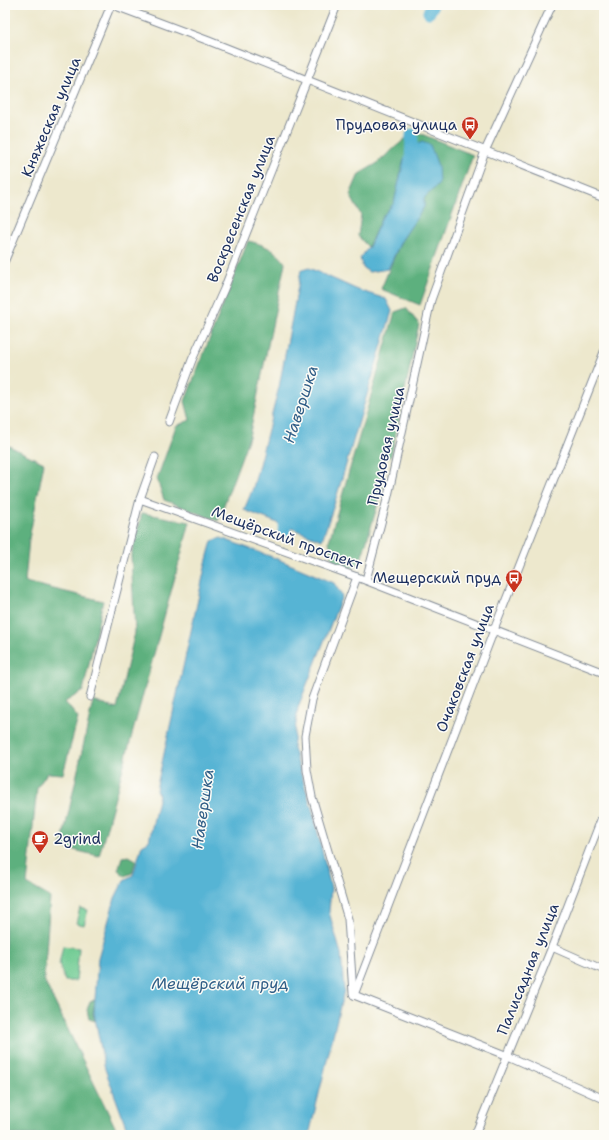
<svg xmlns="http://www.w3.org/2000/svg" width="609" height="1140" font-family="'Shantell Sans',sans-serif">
<rect width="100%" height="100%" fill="#fdfcf7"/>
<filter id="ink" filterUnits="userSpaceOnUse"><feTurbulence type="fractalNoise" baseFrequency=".025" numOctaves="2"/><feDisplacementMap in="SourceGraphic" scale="8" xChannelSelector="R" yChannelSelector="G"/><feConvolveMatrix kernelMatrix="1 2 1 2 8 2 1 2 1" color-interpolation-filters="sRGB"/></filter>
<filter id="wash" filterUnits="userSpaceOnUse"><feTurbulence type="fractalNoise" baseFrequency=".012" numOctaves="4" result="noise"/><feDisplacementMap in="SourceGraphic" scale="16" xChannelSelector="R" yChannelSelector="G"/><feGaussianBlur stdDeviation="0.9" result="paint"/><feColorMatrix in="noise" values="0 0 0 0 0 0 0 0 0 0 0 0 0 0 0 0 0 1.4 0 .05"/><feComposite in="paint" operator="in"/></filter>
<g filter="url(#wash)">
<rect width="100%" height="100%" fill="#ede8cd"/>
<g fill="#72cc94" stroke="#467e79">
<polygon points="80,908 88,910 84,925 76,923"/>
<polygon points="63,946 79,948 76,981 65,981 59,964"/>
</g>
<g fill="#5db07e" stroke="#3c706e">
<polygon points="414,131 473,155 420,305 381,289 401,241 424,207 424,198 439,184 404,160 394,203 382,217 368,247 358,236 361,215 350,195 359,174 376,164"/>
<path d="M248,241c15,3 29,9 37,22l-36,174 -31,84 -54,-21 -7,-21 19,-53 14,-6 -5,-19z"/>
<polygon points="406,308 419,324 391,456 378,464 385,481 359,566 349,568 333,562 329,541 395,312"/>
<polygon points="5,444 44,463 29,539 25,582 103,601 83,691 65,702 78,718 63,774 47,773 37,788 27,884 50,897 44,980 119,1135 5,1135"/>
<polygon points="142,513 190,522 99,856 61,847 93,701 117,709 135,632 131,556"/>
<polygon points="129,856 136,860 132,873 125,876 118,870 122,857"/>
<polygon points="95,1000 93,1014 95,1021 89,1019 87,1010 90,1001"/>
</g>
<g fill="#56b4d4" stroke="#387299">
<polygon points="422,142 430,145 438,166 439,184 424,198 424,207 401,241 388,269 369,272 363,268 360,258 369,247 382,217 394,203 404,160 412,147"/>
<polygon points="309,268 358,290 386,299 392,311 334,505 322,540 244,510 253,488 279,387 301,270"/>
<polygon points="221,538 275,558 334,583 342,596 298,707 293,748 312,809 331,888 329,912 341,954 344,990 309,1135 131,1135 127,1129 105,1069 94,1013 98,958 115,898 124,880 133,875 142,845 149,841 159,795 156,790 206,563 212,541"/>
</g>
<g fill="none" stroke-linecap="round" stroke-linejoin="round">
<g stroke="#56b4d4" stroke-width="13">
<polyline points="429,12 432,5"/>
<polyline points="411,165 412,135"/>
<polyline points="284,531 287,509"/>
</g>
</g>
</g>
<g filter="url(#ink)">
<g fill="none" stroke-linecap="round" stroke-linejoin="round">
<g stroke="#848c96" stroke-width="9">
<g id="street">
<polyline points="113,5 209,41 604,198"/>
<polyline points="5,260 111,5"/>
<polyline points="169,422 192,360 224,289 337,5"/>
<polyline points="140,499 357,577 604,673"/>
<polyline points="366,580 388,496 431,300 485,151 552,5"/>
<polyline points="90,697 140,499 155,457"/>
<polyline points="552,947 604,970"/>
<polyline points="353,993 348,919 312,797 307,770 305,736 312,699 357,577"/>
<polyline points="354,995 494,630 604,352"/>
<polyline points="354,995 506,1055 604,1099"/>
<polyline points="475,1135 552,947 604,812"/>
</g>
</g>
<use href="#street" stroke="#fff" stroke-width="7"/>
</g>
</g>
<defs>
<g id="bus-pin" transform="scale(0.9)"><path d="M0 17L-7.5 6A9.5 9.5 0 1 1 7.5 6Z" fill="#c8321e" stroke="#fdfcf7"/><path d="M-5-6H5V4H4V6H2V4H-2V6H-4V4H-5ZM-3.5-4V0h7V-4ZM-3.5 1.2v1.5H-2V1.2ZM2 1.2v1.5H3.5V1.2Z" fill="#fff"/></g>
<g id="cafe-pin" transform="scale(0.9)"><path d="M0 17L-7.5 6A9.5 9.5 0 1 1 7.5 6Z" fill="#c8321e" stroke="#fdfcf7"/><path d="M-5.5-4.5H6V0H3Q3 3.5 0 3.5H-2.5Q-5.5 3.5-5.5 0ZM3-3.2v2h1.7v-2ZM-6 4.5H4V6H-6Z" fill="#fff"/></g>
</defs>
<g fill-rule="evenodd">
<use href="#bus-pin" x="470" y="125"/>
<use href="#bus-pin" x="514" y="578"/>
<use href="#cafe-pin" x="40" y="839"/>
</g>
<g text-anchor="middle" stroke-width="3" stroke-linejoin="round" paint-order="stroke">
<g font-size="15" fill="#1b2f5e" stroke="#fdfcf7">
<text transform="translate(51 117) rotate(-67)" y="5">Княжеская улица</text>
<text transform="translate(241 209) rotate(-68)" y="5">Воскресенская улица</text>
<text transform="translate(386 446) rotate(-77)" y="5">Прудовая улица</text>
<text transform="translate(287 538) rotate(20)" y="5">Мещёрский проспект</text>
<text transform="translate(465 668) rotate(-69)" y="5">Очаковская улица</text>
<text transform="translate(528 969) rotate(-68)" y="5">Палисадная улица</text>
</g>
<g font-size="15" fill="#1b2f5e" stroke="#fdfcf7" text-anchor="end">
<text x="457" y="130">Прудовая улица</text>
<text x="501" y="583">Мещерский пруд</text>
<text x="53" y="844" text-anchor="start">2grind</text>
</g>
<g font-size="16" font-style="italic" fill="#305e87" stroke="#fdfcf7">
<text transform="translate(300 404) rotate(-72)" y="6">Навершка</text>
<text transform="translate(202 809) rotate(-82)" y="6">Навершка</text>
<text x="220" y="989">Мещёрский пруд</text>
</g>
</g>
<rect width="609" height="1140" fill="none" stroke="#fdfcf7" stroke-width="20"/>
</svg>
